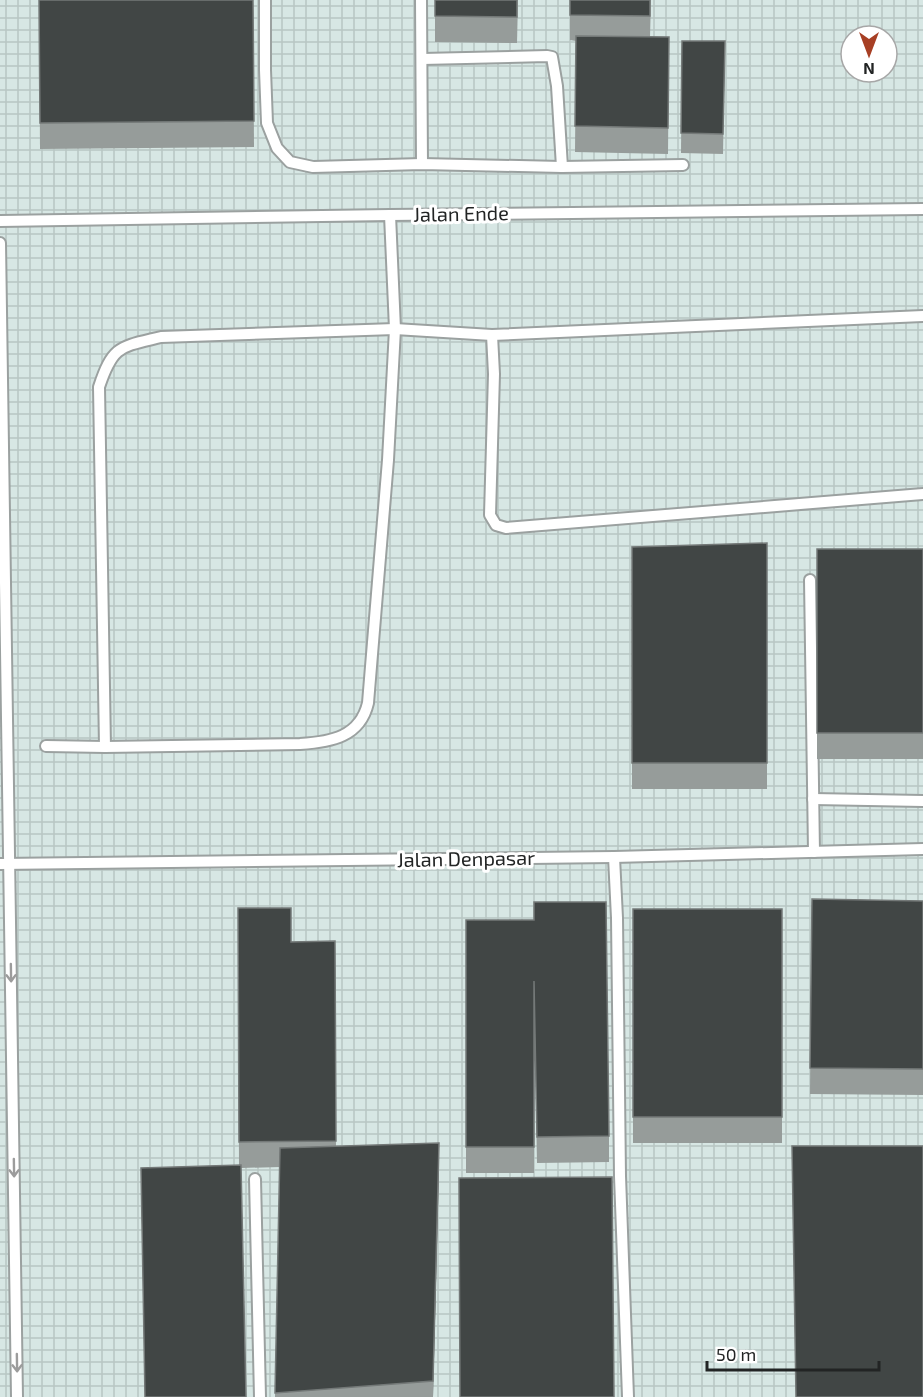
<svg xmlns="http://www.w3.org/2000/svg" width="923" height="1397" font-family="'Exo 2',sans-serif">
<defs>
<pattern id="industrial-grid" width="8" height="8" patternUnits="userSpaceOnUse" patternTransform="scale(1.5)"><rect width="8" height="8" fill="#d7e7e4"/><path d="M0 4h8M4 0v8" fill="none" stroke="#b8c6c3"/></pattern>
</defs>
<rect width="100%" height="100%" fill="#eaf1f0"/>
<path fill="url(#industrial-grid)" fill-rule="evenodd" d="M0,0h923v1397h-923zM851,36h36v36h-36z"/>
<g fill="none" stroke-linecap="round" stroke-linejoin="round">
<g stroke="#9ba1a0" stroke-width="14">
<g id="lane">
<polyline points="265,0 265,70 267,123 277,148 290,162 313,167 422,164 562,167 683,165"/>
<polyline points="421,0 422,164"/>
<polyline points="422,59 547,56 552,57 557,86 562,167"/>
<polyline points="0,221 390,215 923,209"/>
<polyline points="0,243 17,1397"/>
<polyline points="492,335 923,316"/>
<polyline points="810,580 814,852"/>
<path d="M46,746l59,1 195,-3c31,-2 60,-7 68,-41l20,-243 7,-131 -5,-114"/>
<path d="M105,747l-6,-360c14,-42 21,-40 62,-50l234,-8 97,6 2,39 -4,141 6,10 10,3 417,-34"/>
<polyline points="813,799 923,801"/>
<polyline points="614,857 617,918 620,1176 628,1397"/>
<polyline points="0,864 614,857 923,849"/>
<polyline points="255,1179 260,1397"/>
</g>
</g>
<use href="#lane" stroke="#fff" stroke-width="10"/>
</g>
<g fill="#969c9a">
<polygon points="39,0 253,0 254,147 40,149"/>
<polygon points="435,0 518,0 517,43 435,42"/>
<polygon points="570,0 651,0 650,37 669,37 668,154 575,152 576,41 570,40"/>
<polygon points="682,41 725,41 723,154 681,153"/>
<polygon points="767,543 767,789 632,789 632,547"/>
<rect x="817" y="549" width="106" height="210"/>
<polygon points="812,899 923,901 923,1095 810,1094"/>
<polygon points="238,908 291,942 335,941 336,1147 439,1169 433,1397 275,1397 280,1167 241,1168 246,1397 145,1397 141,1168 239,1165"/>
<rect x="633" y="909" width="149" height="234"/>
<polygon points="466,920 534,920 609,1136 609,1162 537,1163 534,1006 534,1173 466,1173"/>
</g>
<polygon fill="#747978" points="439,1143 439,1169 433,1397 433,1381"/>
<g fill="#414645" stroke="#747978" stroke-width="1.5">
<polygon points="39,0 253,0 254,121 40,123"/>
<polygon points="435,0 517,0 517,17 435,16"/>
<polygon points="570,0 650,0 650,16 570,15"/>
<polygon points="576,36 669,37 668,128 575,126"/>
<polygon points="682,41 725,41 723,134 681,133"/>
<polygon points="767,543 767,763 632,763 632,547"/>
<rect x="817" y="549" width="106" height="184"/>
<polygon points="812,899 923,901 923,1069 810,1068"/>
<polygon points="534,902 606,902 609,1136 537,1137 534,981 534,1147 466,1147 466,920 534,920"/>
<polygon points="238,908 291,908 291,942 335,941 336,1141 239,1142"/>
<rect x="633" y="909" width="149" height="208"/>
<polygon points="439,1143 433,1381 275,1393 280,1148"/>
<polygon points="792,1146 923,1146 923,1397 796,1397"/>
<polygon points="241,1165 246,1397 145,1397 141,1168"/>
<polygon points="612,1177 614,1397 460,1397 459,1178"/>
</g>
<defs><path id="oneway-shaft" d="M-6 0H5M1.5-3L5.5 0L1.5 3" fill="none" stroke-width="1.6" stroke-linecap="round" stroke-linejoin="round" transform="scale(1.5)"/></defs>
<g stroke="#9c9c9c">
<use href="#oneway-shaft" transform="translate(11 973) rotate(89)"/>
<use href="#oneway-shaft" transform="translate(14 1168) rotate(89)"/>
<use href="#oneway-shaft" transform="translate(17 1363) rotate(89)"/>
</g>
<g text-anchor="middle" stroke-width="6" stroke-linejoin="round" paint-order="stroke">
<g font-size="20" fill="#222424" stroke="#fff">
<text transform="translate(461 214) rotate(-1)" y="7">Jalan Ende</text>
<text transform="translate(466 859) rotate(-1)" y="7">Jalan Denpasar</text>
</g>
</g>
<g transform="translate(869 54) rotate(180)"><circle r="28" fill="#ffffff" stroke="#a7a7a7" stroke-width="1.5"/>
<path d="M0-4.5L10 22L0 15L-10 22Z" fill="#a73f24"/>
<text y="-9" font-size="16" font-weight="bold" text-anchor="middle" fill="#222424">N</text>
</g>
<path d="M707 1361v9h172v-9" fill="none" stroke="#222424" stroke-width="3"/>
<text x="716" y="1361" font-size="18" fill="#222424" stroke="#ffffff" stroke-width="4.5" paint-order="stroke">50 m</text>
</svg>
